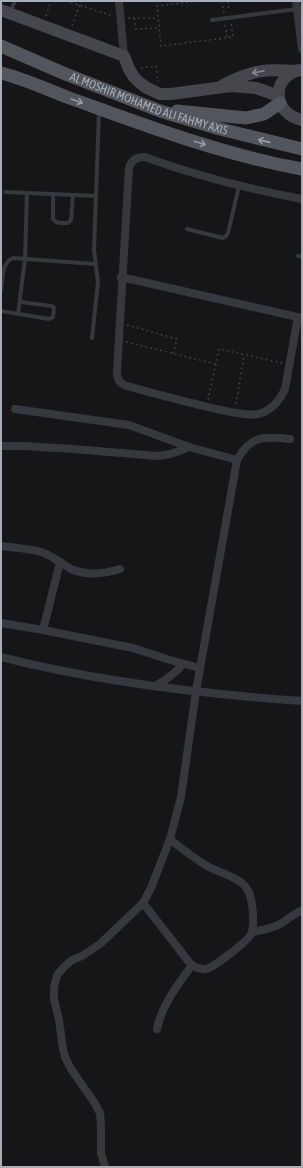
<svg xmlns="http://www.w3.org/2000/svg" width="303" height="1168" font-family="'Asap Condensed',sans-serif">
<rect width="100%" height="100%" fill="#161618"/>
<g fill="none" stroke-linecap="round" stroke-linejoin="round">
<g stroke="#3d3f44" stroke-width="1.5" stroke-dasharray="2 3" stroke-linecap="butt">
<polyline points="66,1 113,16"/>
<polyline points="198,1 157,6 161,46 233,37 231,23"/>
<polyline points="222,1 224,13"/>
<polyline points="228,1 229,11"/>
<polyline points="46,16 51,1"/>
<polyline points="128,18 158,18"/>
<polyline points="134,18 136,29 159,28"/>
<polyline points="225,25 227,37"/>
<polyline points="72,26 81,1"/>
<polyline points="141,68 156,66 158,82"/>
<polyline points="127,325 177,339 173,354"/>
<polyline points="126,342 216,364"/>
<polyline points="208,400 219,349 282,363"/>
<polyline points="236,404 244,355"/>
</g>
<g stroke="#37383d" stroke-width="4">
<polyline points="10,12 15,1"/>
<polyline points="212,20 297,9"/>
<polyline points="5,192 96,196"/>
<path d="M53,194v25c3,5 10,4 15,4l3,-3 2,-25"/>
<polyline points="187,229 223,238 226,236 228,233 239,186"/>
<polyline points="298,256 302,257"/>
<path d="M1,290c2,-11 0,-27 12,-32l82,6"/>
<polyline points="1,311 49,319 53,317 54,308 52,306 20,302"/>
<polyline points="18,314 25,259 27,193"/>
<polyline points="92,338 98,282 94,250 99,112"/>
</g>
<g stroke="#37383d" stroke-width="8">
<polyline points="119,1 124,56"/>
<polyline points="296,1 302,49"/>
<polyline points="121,277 302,318"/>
<path d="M298,317l-13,72c-5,11 -13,21 -26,25 -11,2 -22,-1 -33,-3 -34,-7 -66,-16 -99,-25 -7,-2 -10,-6 -10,-14l12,-204c2,-8 8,-11 16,-11 51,19 104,32 157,42"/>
<polyline points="15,409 129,425 189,447 237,460"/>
<polyline points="1,446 24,446 73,449 158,456 171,454 189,447"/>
<path d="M1,546c14,2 30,2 43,7 10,4 18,11 27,16 16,7 33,5 49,0"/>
<polyline points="1,623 43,630 133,648 170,660 200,668"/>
<polyline points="43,630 60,562"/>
<path d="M1,657c98,25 200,37 301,44"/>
<path d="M155,686c11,-6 20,-12 28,-22"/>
<path d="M143,903l46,59c5,5 10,8 17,7 7,-1 42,-28 45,-35 4,-9 2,-37 -4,-45 -7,-12 -28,-16 -40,-23 -13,-8 -25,-17 -37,-27"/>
<path d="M252,932c10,-2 19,-3 28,-8 8,-4 13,-11 22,-13"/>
<path d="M157,1029c5,-25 21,-44 35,-64"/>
<path d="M105,1167l-4,-14v-27l-1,-13 -6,-11 -23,-33 -6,-12 -2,-8 -4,-29 -5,-21v-12l3,-12 7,-8 8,-7 10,-4 18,-12 43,-41 8,-15 19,-49 11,-42 15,-106 41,-231c13,-25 29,-24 53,-21"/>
</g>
<g stroke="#45474d" stroke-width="12">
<polyline points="1,10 124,56 129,69 134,77 140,83 147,88 160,94 171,94 231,86 256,88 279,96"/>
<path d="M299,70c-29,8 -26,44 3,50"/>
<path d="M223,85c30,-15 41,-16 74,-14"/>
</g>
<g stroke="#53555c" stroke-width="13">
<path id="s1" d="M1,46l62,27 97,38 60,18 82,20"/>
<path d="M1,73c25,6 49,18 74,27 75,27 149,55 227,69"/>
<polyline points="177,111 246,118 264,114 280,103"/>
</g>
</g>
<defs><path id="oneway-shaft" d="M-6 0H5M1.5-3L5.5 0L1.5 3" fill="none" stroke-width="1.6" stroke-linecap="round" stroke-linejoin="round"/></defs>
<use stroke="#858993" href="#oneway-shaft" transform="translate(258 72) rotate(169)"/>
<g stroke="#979ba6">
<use href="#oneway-shaft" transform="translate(77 101) rotate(20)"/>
<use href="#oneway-shaft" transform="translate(264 141) rotate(-167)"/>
<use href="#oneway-shaft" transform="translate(200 143) rotate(17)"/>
</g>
<g text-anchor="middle" stroke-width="3" stroke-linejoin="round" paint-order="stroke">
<g font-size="12" fill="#a8adb8" stroke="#111113">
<text dy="4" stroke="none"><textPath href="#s1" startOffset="159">AL MOSHIR MOHAMED ALI FAHMY AXIS</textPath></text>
</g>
</g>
<rect width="303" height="1168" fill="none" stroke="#a8adb8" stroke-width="4"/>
</svg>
